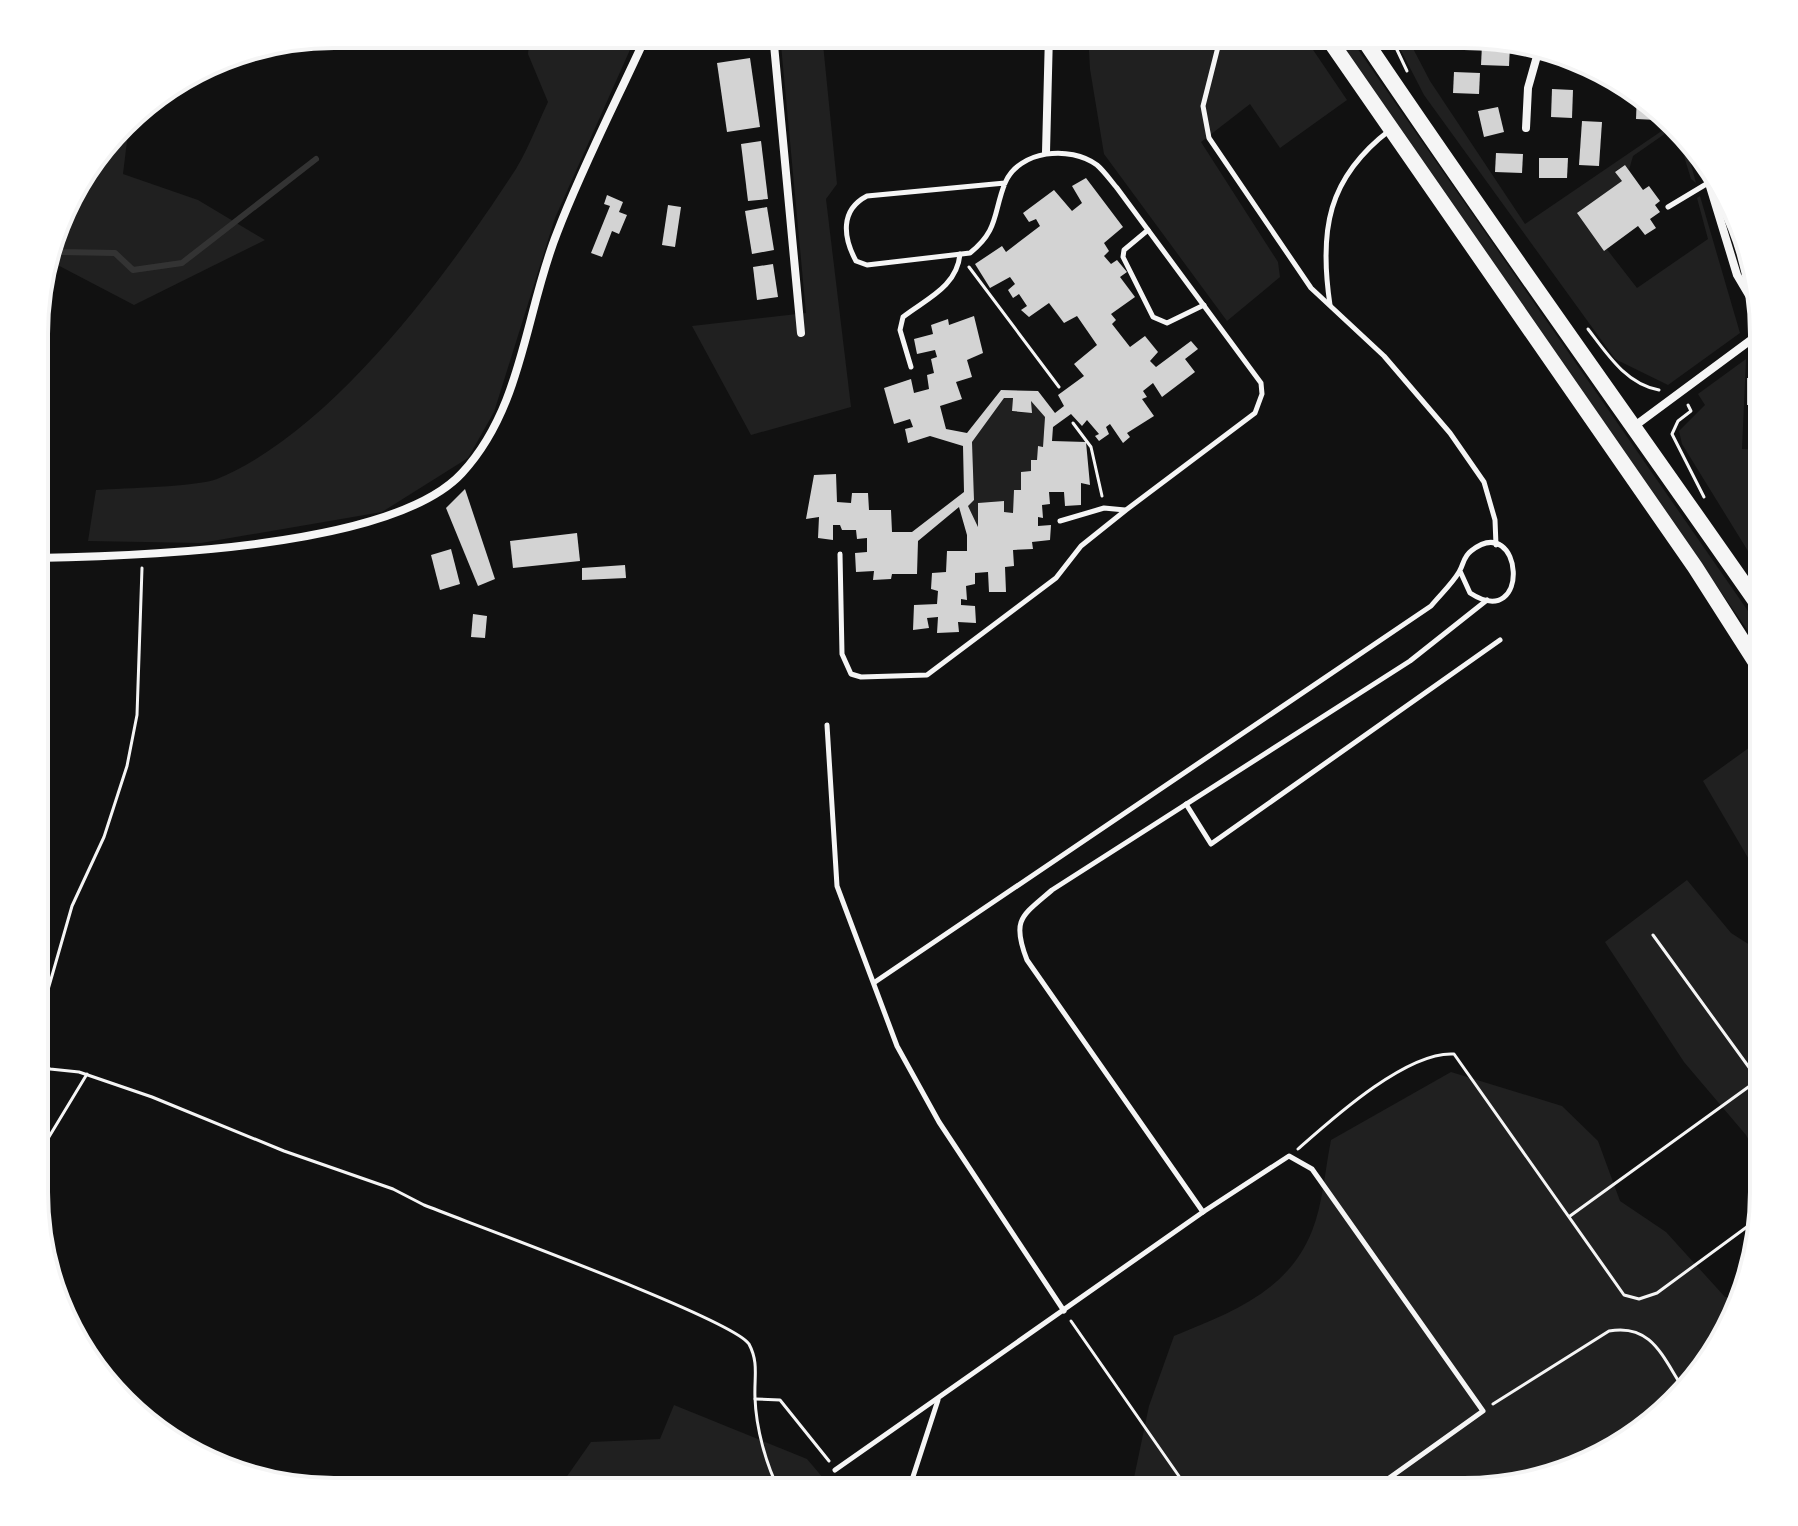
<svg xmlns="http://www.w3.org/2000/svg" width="1798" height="1526" font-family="Barlow,sans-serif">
<rect width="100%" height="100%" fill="#111"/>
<g fill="#202020">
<path d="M530,34h107l-82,184 -61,194 -26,46 -86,54 -181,31 -113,-2 8,-51c28,-2 100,-3 121,-11 114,-47 227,-200 293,-301 16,-23 26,-51 38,-76l-20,-48z"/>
<polygon points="780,34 822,34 837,184 826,199 851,407 751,435 692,326 806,313"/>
<polygon points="1088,34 1303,35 1347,100 1280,148 1250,104 1201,142 1278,262 1280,277 1227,321 1104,154 1090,69"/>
<polygon points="1334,35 1348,35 1764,634 1764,654"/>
<polygon points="1393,35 1406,35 1430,81 1525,224 1666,128 1681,128 1696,183 1691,179 1677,133 1666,133 1633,156 1629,170 1625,165 1615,171 1622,181 1578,212 1637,288 1708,239 1697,198 1700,196 1740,333 1668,385 1615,359 1424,95"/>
<polygon points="130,116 123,174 198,200 265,240 134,305 48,260 74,184"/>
<polygon points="1746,359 1742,449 1763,450 1764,577 1682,444 1679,431 1705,405 1698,394"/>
<polygon points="1004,398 1013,398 1012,412 1032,413 1031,401 1045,417 1043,447 1038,446 1037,460 1031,460 1031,471 1021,472 1021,490 1014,491 1013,513 1004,512 1003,501 978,503 978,527 968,506 974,500 972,442"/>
<polygon points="1764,737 1764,885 1703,781"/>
<polygon points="1687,880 1731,933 1764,954 1764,1169 1746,1135 1684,1062 1605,942"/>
<path d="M1451,1072l111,34 36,35 22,60 46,31 59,65 17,4 -66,103 -97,65 -96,22 -352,1 18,-86 25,-70c57,-24 113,-43 138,-105 11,-27 13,-62 19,-91z"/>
<polygon points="674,1405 807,1459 835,1492 556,1492 591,1442 660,1439"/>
</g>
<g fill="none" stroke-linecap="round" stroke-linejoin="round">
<polyline stroke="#333" stroke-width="6" points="53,245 62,252 115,253 133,270 182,263 316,159"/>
</g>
<g fill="#d3d3d3" fill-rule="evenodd">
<polygon points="1482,45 1510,46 1509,66 1481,65"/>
<polygon points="750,58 760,127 727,132 717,63"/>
<polygon points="1598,66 1618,80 1618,83 1597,82"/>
<polygon points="1454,72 1480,73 1479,94 1453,93"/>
<polygon points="1552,89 1573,90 1572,118 1551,117"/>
<polygon points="1637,94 1657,108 1657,120 1636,119"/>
<polygon points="1498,107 1504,132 1484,137 1478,111"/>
<polygon points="1582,121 1602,122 1599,166 1579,165"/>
<polygon points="761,141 768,199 748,201 741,144"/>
<polygon points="1496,153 1523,154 1522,173 1495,172"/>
<polygon points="1539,158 1568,158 1567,178 1539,178"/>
<polygon points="1625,165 1643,190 1649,186 1660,201 1655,205 1660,212 1650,219 1656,228 1645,235 1638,226 1604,251 1577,213 1622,181 1615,172"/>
<path d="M1086,178l37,49 -19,16 5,8 -5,5 7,8 6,-4 10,12 -7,5 15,20 -24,17 5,6 -4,4 18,23 15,-11 13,16 -8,9 6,6 35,-26 7,8 -13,10 10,13 -33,25 -9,-14 -10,8 4,6 -5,2 12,17 -27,17 3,4 -7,6 -13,-19 -4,3 3,7 -10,7 -4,-5 4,-2 -12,-14 -5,6 -11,-12 -18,13 -1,14 34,1 4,43 -9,-2v22l-16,1 -1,-14h-15l1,12 -8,1 1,13 -5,-1v9l13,-1 -1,15 -18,2 1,7 -20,1 1,16 -9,1 1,25h-17l-1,-20 -13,1v11l-9,2 1,14 -6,-1v6l14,1 1,17 -18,-1 1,10 -22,1 1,-16 -11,1 2,10 -16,2 1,-25 23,-1 1,-13 -7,-2 1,-16 14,-1 1,-21h20v-16l-8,-28 -41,34 -1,33h-25l-1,5 -18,1 1,-9 -18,1 -1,-19 12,-1v-14l-10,1 -1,-9h-14l-2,-5h-7v15l-15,-2 1,-21 -13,2 8,-44 22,-1 1,28 14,1 1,-10h16l1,17h22l1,22h20l52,-40 -1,-46 -33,-10 -22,7 -3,-14 8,-2 -3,-8 -16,5 -10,-36 27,-9 3,14 15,-4 -2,-14 7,-2 -3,-14 6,-2 -2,-7 -18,4 -3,-15 19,-5 -2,-9 17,-6 1,6 25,-9 9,37 -16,7 5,17 -16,5 6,17 -22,7 6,23 21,4 34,-43 37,1 17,22 9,-7 -6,-11 26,-19 -10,-12 23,-19 -20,-29 -13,7 -15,-20 -20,14 -8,-7 6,-4 -8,-12 -6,4 -5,-8 7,-6 -5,-7 -20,11 -15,-24 27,-18 4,6 34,-26 -4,-7 -7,3 -6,-9 31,-23 18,21 10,-8 -10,-17zM1004,398h9l-1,13 20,2 -1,-12 14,16 -2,30 -5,-1 -1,14h-6v11l-10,1v18h-7l-1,23 -9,-1v-11l-26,2v24l-10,-21 6,-6 -2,-58z"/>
<polygon points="607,195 623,202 619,212 627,215 619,234 612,231 602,257 591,253 610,206 604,204"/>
<polygon points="668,205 681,207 675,247 662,245"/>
<polygon points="767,207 774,250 752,254 745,211"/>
<polygon points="773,264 778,297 757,300 753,267"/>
<rect x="1747" y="378" width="16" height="27"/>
<polygon points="465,489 495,579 478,586 446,508"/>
<polygon points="577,533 580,561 513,568 510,541"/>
<polygon points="451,549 460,584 440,590 431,555"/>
<polygon points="625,565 626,578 582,580 582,568"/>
<polygon points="473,614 487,616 485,638 471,637"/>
</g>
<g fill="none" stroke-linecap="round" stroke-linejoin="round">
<g stroke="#f5f5f5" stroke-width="3">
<polyline points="1390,35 1407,71"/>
<polyline points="969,267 1059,387"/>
<path d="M1588,329c19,25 38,55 71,61"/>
<polyline points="1688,405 1691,411 1678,421 1672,434 1704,497"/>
<polyline points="1073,423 1091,447 1102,496"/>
<polyline points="1653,935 1764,1088"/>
<polyline points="35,1035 72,906 104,837 127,766 137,715 142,568"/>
<path d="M35,1055l15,14 29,3 73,25 132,54 109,38 31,16c45,18 309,114 325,139 10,19 5,33 6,54 1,30 11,67 25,94"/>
<path d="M1298,1149c35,-31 109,-98 156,-95l170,241 15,4 18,-6 102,-75"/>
<polyline points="35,1160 87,1074"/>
<polyline points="1570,1216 1758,1080"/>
<polyline points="1071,1321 1190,1492"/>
<polyline points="755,1399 780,1400 829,1461"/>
<path d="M1493,1404l116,-73c44,-8 54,28 76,60"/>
</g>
<g stroke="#f5f5f5" stroke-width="5">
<polyline points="1221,35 1203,106 1209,138 1311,288 1384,356 1450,433 1484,482 1495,520 1496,545"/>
<polyline points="1668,207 1708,183"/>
<polyline points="1148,230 1124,250 1123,257 1153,317 1167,323 1204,305"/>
<path d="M1330,305c-11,-74 -3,-127 60,-175"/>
<path d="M911,367l-11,-37 3,-13c23,-18 54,-30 57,-63"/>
<polyline points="1060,521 1104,508 1125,510"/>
<path d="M840,554l2,100 9,20 10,3 66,-2 129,-97 25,-32 45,-36 129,-97 7,-19 -1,-11 -144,-195c-6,-7 -13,-17 -20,-23 -27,-20 -78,-15 -92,18 -12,30 -6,47 -35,70l-103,12 -11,-4c-13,-24 -16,-51 11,-65l138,-13"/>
<polyline points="827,725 837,886 897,1046 939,1122 1064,1311"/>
<polyline points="1186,804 1211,844 1500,640"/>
<path d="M875,982l556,-376c9,-11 21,-22 28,-34 5,-8 4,-15 12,-21 52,-41 61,82 -1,42l-10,-22"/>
<path d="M1203,1212l-176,-252c-16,-41 -5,-44 25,-70l358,-229 77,-61"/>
<polyline points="835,1470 1203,1212 1289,1156 1312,1169 1483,1411 1371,1491"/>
<polyline points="908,1492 938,1400"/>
</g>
<g stroke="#f5f5f5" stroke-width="8">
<polyline points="773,34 801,333"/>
<polyline points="1526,128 1528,88 1539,49"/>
<polyline points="1046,152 1049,34"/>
<polyline points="1701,157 1737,275 1763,319"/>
<polyline points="1636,425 1763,331"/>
<path d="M36,558c102,-2 356,-9 426,-85 61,-66 63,-160 95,-240 26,-68 60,-133 90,-199"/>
</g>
<g stroke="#f5f5f5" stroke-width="16">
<polyline points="1326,35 1695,567 1764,675"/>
<path d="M1361,35c131,195 269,385 403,578"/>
</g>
</g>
<path d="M0 0H1798V1526H0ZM334 48H1464A286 286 0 0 1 1750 334V1192A286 286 0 0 1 1464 1478H334A286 286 0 0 1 48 1192V334A286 286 0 0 1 334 48Z" fill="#fff" fill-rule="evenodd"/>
<path fill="none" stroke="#f5f5f5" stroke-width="4" d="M334 48H1464A286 286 0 0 1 1750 334V1192A286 286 0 0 1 1464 1478H334A286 286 0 0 1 48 1192V334A286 286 0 0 1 334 48Z"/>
</svg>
